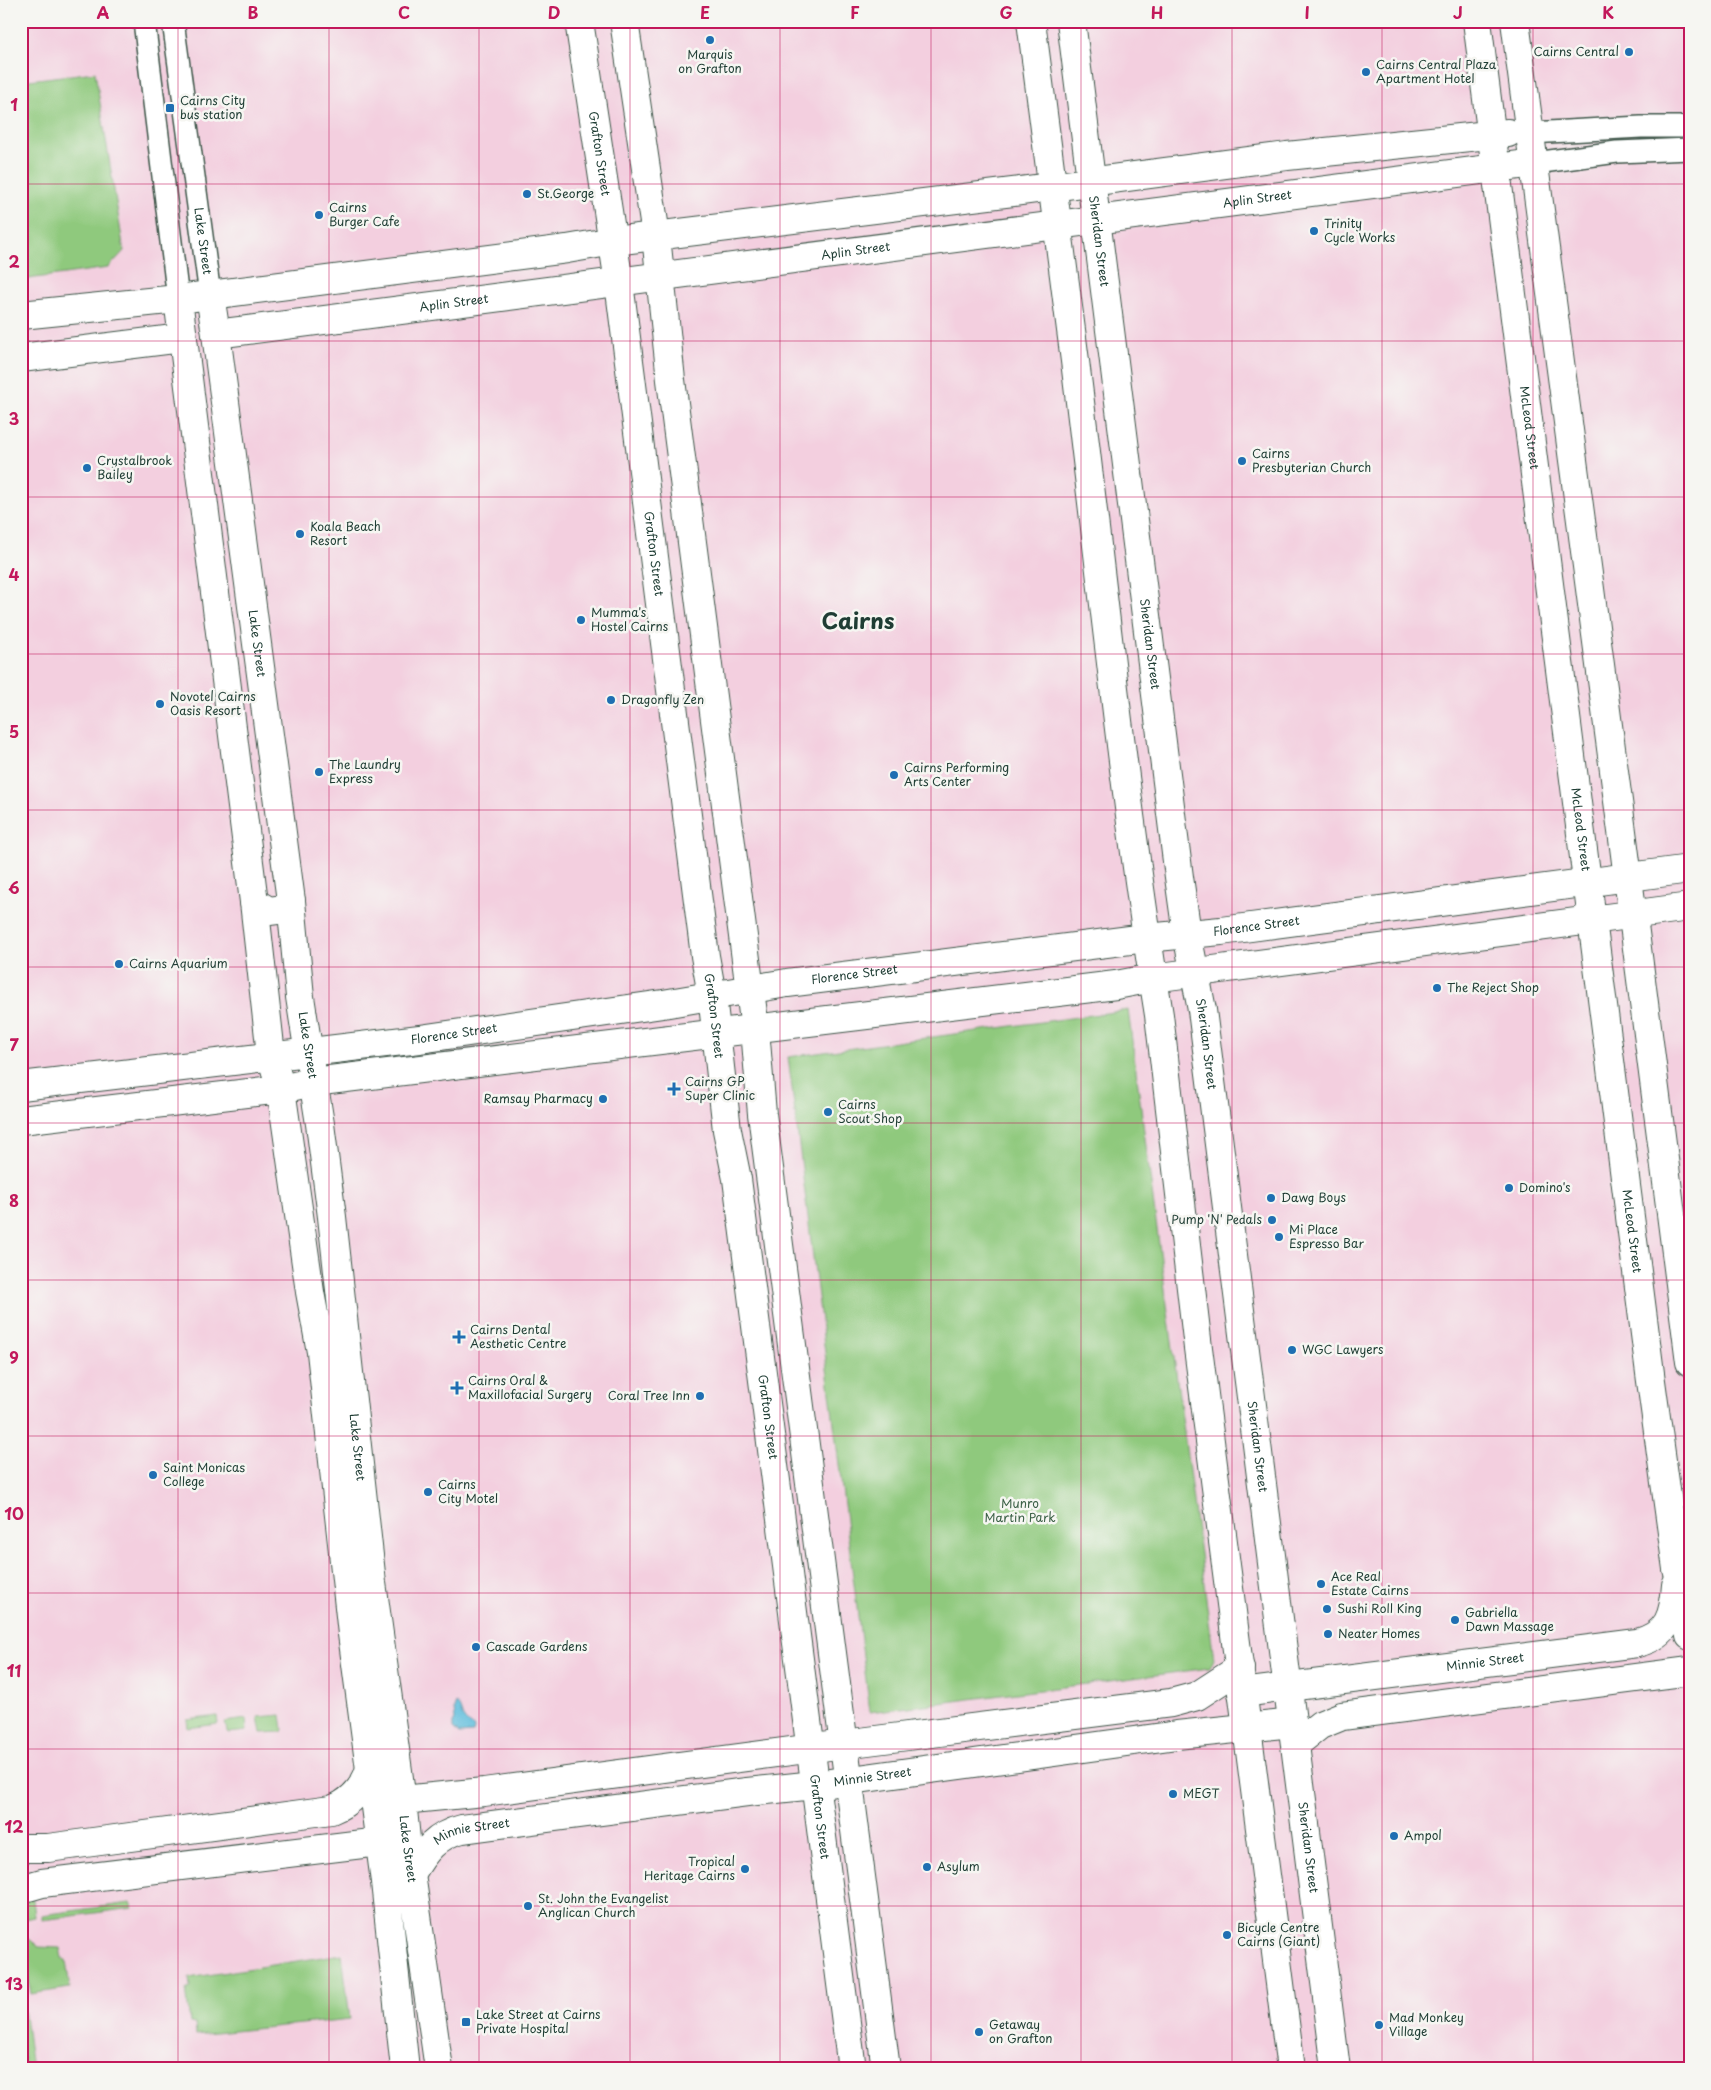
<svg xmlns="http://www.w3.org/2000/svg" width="1711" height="2090" font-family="'Playpen Sans',sans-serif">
<rect width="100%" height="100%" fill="#f6f6f2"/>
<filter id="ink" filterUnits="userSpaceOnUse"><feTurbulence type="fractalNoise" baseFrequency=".02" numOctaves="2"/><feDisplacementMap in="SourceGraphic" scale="10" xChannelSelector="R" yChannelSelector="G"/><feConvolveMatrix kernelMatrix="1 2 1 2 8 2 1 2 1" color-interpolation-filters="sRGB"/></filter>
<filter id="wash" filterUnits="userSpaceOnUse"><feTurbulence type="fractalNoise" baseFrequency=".0096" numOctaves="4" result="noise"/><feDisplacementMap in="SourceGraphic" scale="20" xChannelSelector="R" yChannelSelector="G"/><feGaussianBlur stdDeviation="1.12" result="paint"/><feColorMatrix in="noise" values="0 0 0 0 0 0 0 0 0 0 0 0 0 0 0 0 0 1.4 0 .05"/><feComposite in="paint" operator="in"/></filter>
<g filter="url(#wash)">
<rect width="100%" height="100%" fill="#edddbc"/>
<rect fill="#f3cfdf" x="21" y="21" width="1669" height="2048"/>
<g fill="#8fc97d" stroke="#578358">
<polygon points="95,72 124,251 108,268 21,280 21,81"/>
<polygon points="1128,1010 1214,1659 1210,1668 870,1712 788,1057"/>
<polygon points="281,1715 283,1729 282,1732 261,1733 258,1717"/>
<polygon points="217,1716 218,1724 188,1728 187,1720"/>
<polygon points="246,1719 247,1731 229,1733 227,1732 225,1722"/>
<polygon points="29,1898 33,1899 35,1917 21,1920 21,1902"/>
<polygon points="130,1903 133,1908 42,1920 42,1915"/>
<polygon points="21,1935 28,1938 39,1947 60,1948 62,1958 66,1961 70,1988 31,1994"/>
<polygon points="342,1954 350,2019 196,2035 195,2024 190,2023 186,1989 190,1988 189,1978"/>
<polygon points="21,1985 32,2069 25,2069 21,2040"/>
</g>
<path fill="#5ebddd" stroke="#3e7d88" d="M456,1704c6,4 4,10 9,16 3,4 7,3 9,9l-1,4 -14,1 -6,-5v-6l2,-3 -1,-11z"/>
</g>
<g filter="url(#ink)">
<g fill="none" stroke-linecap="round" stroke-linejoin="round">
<g stroke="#3e5548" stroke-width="24">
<g id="minor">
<polyline points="144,21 178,299"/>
<path id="s1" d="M173,21l37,274"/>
<polyline points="1530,133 1641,127 1690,127"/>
<polyline points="1535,163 1617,152 1690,149"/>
</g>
</g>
<g stroke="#3e5548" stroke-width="30">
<g id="tertiary">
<path id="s2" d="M579,21l40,262 86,673 7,39 15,135 10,49 115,890"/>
<polyline points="624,21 656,236 671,380 755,1029 762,1114 886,2069"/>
<path id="s3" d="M1477,21l174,1360 26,188 7,26 6,41"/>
<polyline points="1515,21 1623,839 1690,1362"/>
<polyline points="210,295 567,249 614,241 1013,192 1287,156 1508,133"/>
<polyline points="21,315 178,299"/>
<path id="s4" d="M216,334l1319,-171"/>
<polyline points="21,358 182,338"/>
<polyline points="254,902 269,911 285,909 291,901"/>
<path id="s5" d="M21,1086l399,-47 243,-35 124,-21 359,-45"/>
<path d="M21,1120l260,-31 32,-7c268,-34 536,-64 803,-97l37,-7"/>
<path id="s6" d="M1242,1693l395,-50c32,-8 37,-28 39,-58"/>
<polyline points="1296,1744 1320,1725 1342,1716 1690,1671"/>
<polyline points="402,1800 484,1792 844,1744 1171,1703 1197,1696 1240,1668"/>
<path d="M21,1848h27l283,-38c19,-7 33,-22 39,-41"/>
<path id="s7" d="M411,1874c13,-22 25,-39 51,-45l285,-37 68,-7 362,-50 116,-12"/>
<polyline points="21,1889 42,1883 379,1842"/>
</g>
</g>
<g stroke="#3e5548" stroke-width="30">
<g id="secondary">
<path id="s8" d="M405,2069l-20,-187 -33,-248 -31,-282 -11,-60 -29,-203 -10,-34 -17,-153 -76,-603 32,-4 6,39 75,567 9,96 20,127 12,93 40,366 30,217 4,39 33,230"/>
</g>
</g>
<g stroke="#3e5548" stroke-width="30">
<g id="primary">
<path id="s9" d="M1146,938l75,-7 469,-62"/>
<polyline points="1153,978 1690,907"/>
</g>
</g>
<g stroke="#3e5548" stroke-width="30">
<g id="trunk">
<path d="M1031,21c14,113 30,227 44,340 27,218 49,437 84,654l39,333 93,721"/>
<path id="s10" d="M1071,21l108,856 8,57 15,76 134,1059"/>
</g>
</g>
<use href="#minor" stroke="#fff" stroke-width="21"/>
<use href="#tertiary" stroke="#fff" stroke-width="28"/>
<use href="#secondary" stroke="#fff" stroke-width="28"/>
<use href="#primary" stroke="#fff" stroke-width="28"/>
<use href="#trunk" stroke="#fff" stroke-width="28"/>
</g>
</g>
<path fill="none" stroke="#c2185b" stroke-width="1" stroke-opacity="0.55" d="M178,21v2048M329,21v2048M479,21v2048M630,21v2048M780,21v2048M931,21v2048M1081,21v2048M1232,21v2048M1382,21v2048M1533,21v2048M21,184h1669M21,341h1669M21,497h1669M21,654h1669M21,810h1669M21,967h1669M21,1123h1669M21,1280h1669M21,1436h1669M21,1593h1669M21,1749h1669M21,1906h1669"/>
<g fill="#1f6fb2" stroke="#f6f6f2" stroke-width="2">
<circle cx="710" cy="40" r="5"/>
<circle cx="1629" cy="52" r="5"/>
<circle cx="1366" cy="72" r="5"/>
<rect x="165" y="103" width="10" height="10" rx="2.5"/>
<circle cx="527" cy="194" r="5"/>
<circle cx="319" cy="215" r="5"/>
<circle cx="1314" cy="231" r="5"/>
<circle cx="1242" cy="461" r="5"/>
<circle cx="87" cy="468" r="5"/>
<circle cx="300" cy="534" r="5"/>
<circle cx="581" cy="620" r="5"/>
<circle cx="611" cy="700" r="5"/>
<circle cx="160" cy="704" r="5"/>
<circle cx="319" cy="772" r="5"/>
<circle cx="894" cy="775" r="5"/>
<circle cx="119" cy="964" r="5"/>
<circle cx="1437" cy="988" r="5"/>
<path d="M671.5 1081.5h5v5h5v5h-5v5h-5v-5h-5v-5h5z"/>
<circle cx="603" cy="1099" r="5"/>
<circle cx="828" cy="1112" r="5"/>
<circle cx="1509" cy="1188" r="5"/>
<circle cx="1271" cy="1198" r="5"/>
<circle cx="1272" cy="1220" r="5"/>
<circle cx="1279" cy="1237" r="5"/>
<path d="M456.5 1329.5h5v5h5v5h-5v5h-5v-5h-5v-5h5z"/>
<circle cx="1292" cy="1350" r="5"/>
<path d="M454.5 1380.5h5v5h5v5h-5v5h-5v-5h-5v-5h5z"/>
<circle cx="700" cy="1396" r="5"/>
<circle cx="153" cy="1475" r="5"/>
<circle cx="428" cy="1492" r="5"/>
<circle cx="1321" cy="1584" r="5"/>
<circle cx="1327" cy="1609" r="5"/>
<circle cx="1455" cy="1620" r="5"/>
<circle cx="1328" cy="1634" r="5"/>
<circle cx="476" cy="1647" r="5"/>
<circle cx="1173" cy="1794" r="5"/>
<circle cx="1394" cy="1836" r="5"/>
<circle cx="927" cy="1867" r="5"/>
<circle cx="745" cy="1869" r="5"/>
<circle cx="528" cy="1906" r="5"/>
<circle cx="1227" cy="1935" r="5"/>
<rect x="461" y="2017" width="10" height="10" rx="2.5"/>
<circle cx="1379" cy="2025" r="5"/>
<circle cx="979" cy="2032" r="5"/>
</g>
<g text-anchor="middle" stroke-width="5" stroke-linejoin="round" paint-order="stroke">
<g font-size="12" fill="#1f3d34" stroke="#f6f6f2" text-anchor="start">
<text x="1619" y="56" text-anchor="end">Cairns Central</text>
<text x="710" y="59" text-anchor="middle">Marquis<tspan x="710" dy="14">on Grafton</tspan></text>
<text x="1376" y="69">Cairns Central Plaza<tspan x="1376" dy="14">Apartment Hotel</tspan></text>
<text x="180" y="105">Cairns City<tspan x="180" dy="14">bus station</tspan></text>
<text x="537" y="198">St.George</text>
<text x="329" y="212">Cairns<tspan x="329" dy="14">Burger Cafe</tspan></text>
<text x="1324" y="228">Trinity<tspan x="1324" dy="14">Cycle Works</tspan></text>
<text x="1252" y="458">Cairns<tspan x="1252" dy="14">Presbyterian Church</tspan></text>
<text x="97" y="465">Crystalbrook<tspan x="97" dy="14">Bailey</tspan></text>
<text x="310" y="531">Koala Beach<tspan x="310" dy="14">Resort</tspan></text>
<text x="591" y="617">Mumma's<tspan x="591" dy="14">Hostel Cairns</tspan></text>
<text x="170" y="701">Novotel Cairns<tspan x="170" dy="14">Oasis Resort</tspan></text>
<text x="621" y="704">Dragonfly Zen</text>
<text x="329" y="769">The Laundry<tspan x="329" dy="14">Express</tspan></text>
<text x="904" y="772">Cairns Performing<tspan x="904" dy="14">Arts Center</tspan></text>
<text x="129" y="968">Cairns Aquarium</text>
<text x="1447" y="992">The Reject Shop</text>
<text x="685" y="1086">Cairns GP<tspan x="685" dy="14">Super Clinic</tspan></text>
<text x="593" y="1103" text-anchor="end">Ramsay Pharmacy</text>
<text x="838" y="1109">Cairns<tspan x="838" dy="14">Scout Shop</tspan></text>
<text x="1519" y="1192">Domino's</text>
<text x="1281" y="1202">Dawg Boys</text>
<text x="1262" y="1224" text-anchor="end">Pump 'N' Pedals</text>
<text x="1289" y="1234">Mi Place<tspan x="1289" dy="14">Espresso Bar</tspan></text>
<text x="470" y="1334">Cairns Dental<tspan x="470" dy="14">Aesthetic Centre</tspan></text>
<text x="1302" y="1354">WGC Lawyers</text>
<text x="468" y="1385">Cairns Oral &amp;<tspan x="468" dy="14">Maxillofacial Surgery</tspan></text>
<text x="690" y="1400" text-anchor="end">Coral Tree Inn</text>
<text x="163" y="1472">Saint Monicas<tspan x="163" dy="14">College</tspan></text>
<text x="438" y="1489">Cairns<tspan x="438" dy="14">City Motel</tspan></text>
<text x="1331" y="1581">Ace Real<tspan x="1331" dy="14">Estate Cairns</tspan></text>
<text x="1337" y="1613">Sushi Roll King</text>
<text x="1465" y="1617">Gabriella<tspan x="1465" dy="14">Dawn Massage</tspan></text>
<text x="1338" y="1638">Neater Homes</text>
<text x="486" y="1651">Cascade Gardens</text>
<text x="1183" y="1798">MEGT</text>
<text x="1404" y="1840">Ampol</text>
<text x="735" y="1866" text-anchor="end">Tropical<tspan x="735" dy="14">Heritage Cairns</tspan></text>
<text x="937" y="1871">Asylum</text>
<text x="538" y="1903">St. John the Evangelist<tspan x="538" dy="14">Anglican Church</tspan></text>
<text x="1237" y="1932">Bicycle Centre<tspan x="1237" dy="14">Cairns (Giant)</tspan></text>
<text x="476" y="2019">Lake Street at Cairns<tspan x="476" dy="14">Private Hospital</tspan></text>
<text x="1389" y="2022">Mad Monkey<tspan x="1389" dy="14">Village</tspan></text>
<text x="989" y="2029">Getaway<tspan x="989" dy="14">on Grafton</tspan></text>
</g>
<g font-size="12" fill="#1f3d34" stroke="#f6f6f2">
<text dy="4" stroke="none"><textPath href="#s2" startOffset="134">Grafton Street</textPath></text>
<text dy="4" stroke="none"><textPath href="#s4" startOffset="1050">Aplin Street</textPath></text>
<text dy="4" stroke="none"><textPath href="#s1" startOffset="222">Lake Street</textPath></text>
<text dy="4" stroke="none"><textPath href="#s10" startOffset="222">Sheridan Street</textPath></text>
<text dy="4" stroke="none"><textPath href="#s4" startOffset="645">Aplin Street</textPath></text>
<text dy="4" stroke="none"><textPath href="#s4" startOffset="240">Aplin Street</textPath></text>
<text dy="4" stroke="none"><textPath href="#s3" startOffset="410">McLeod Street</textPath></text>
<text dy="4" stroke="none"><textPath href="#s2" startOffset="538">Grafton Street</textPath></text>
<text dy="4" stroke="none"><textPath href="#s8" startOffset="2169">Lake Street</textPath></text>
<text dy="4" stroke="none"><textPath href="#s10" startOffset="628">Sheridan Street</textPath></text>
<text dy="4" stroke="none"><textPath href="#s3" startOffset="815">McLeod Street</textPath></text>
<text dy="4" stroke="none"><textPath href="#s9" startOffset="111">Florence Street</textPath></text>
<text dy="4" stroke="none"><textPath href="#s5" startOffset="841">Florence Street</textPath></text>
<text dy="4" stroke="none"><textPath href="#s2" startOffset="1004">Grafton Street</textPath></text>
<text dy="4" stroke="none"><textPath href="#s5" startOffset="436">Florence Street</textPath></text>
<text dy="4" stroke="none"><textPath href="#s8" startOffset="2574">Lake Street</textPath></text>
<text dy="4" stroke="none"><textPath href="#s10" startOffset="1032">Sheridan Street</textPath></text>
<text dy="4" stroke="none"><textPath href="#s3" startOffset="1220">McLeod Street</textPath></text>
<text dy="4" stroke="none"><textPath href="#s2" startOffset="1409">Grafton Street</textPath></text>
<text dy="4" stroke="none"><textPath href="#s10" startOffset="1438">Sheridan Street</textPath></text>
<text dy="4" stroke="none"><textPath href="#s8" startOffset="2979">Lake Street</textPath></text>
<text dy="4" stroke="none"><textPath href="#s6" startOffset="245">Minnie Street</textPath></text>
<text dy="4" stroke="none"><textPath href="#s7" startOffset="484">Minnie Street</textPath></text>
<text dy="4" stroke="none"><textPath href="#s2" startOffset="1812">Grafton Street</textPath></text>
<text dy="4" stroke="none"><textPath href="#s7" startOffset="79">Minnie Street</textPath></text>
<text dy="4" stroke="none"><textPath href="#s8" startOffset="3384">Lake Street</textPath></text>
<text dy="4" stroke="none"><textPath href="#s10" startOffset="1842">Sheridan Street</textPath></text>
</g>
<g font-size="12" fill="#3b6046" stroke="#f6f6f2">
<text x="1020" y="1508">Munro<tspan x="1020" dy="14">Martin Park</tspan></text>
</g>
<g font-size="22" font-weight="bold" fill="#1f3d34" stroke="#f6f6f2">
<text x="858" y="629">Cairns</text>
</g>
</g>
<rect width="1711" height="2090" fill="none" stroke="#f6f6f2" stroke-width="55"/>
<rect x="28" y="28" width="1656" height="2034" fill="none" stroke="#c2185b" stroke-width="2"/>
<g font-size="16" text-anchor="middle" font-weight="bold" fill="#c2185b">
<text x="103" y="19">A</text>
<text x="253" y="19">B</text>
<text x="404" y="19">C</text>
<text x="554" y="19">D</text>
<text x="705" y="19">E</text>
<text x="855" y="19">F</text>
<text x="1006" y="19">G</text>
<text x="1157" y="19">H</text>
<text x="1307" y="19">I</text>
<text x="1458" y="19">J</text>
<text x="1608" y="19">K</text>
<text x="14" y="111">1</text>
<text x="14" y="268">2</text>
<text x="14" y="425">3</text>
<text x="14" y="581">4</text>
<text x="14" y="738">5</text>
<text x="14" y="894">6</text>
<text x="14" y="1051">7</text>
<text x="14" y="1207">8</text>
<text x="14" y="1364">9</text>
<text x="14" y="1520">10</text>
<text x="14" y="1677">11</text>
<text x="14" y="1833">12</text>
<text x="14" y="1990">13</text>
</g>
</svg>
